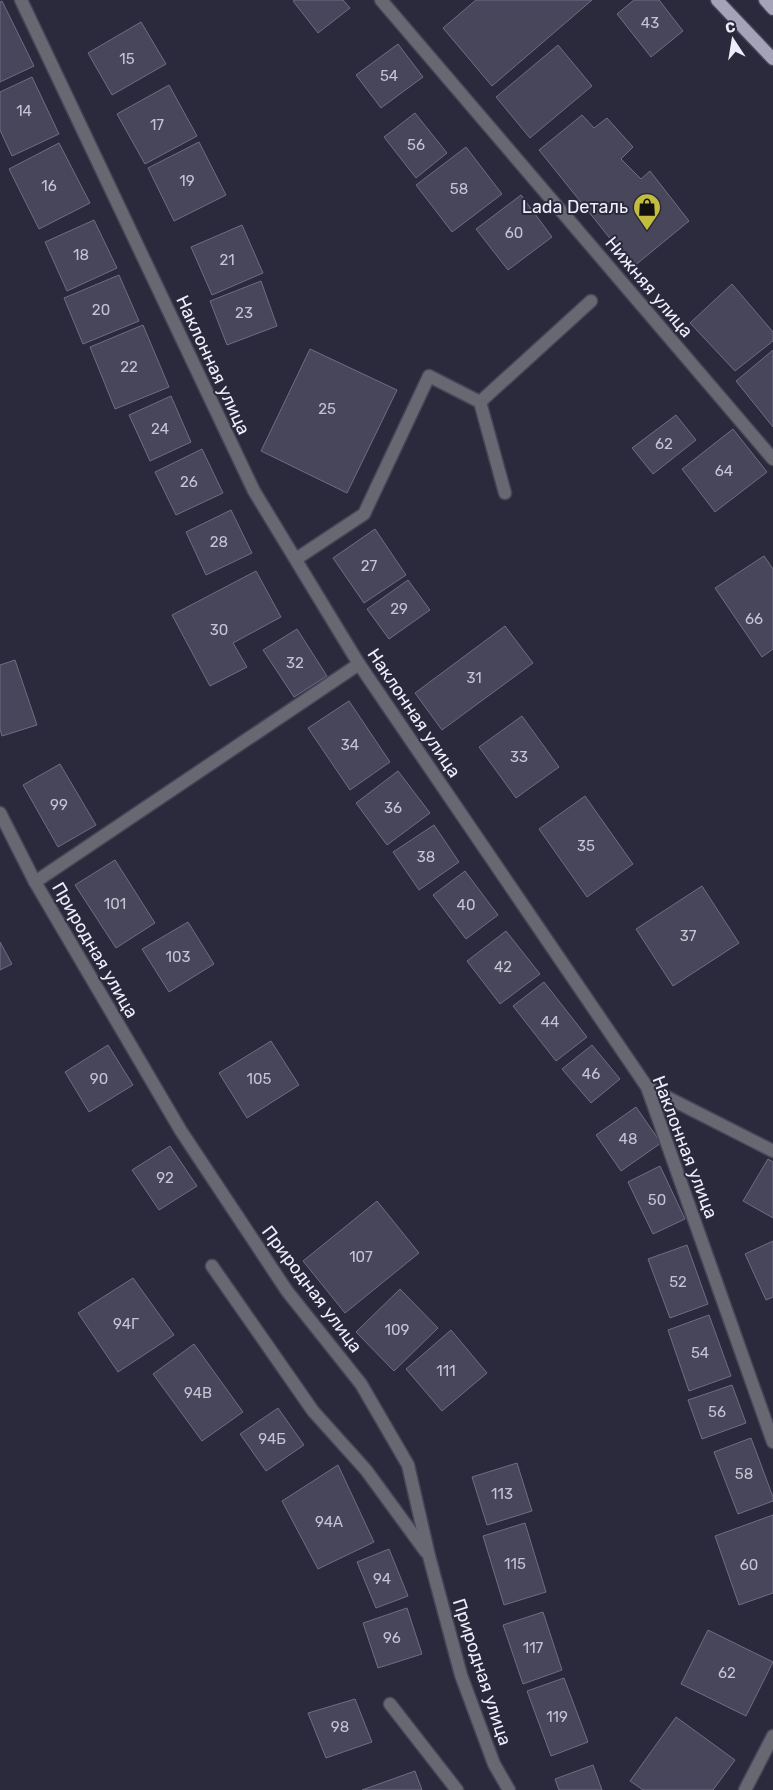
<svg xmlns="http://www.w3.org/2000/svg" width="773" height="1790" font-family="Rubik,sans-serif">
<rect width="100%" height="100%" fill="#2b2a3d"/>
<g fill="#47465a" stroke="#6e6d84">
<polygon points="295,0 343,0 350,8 318,33 293,1"/>
<polygon points="476,0 592,0 492,86 443,28"/>
<polygon points="634,0 659,0 683,31 651,57 617,14"/>
<polygon points="2,1 34,66 0,82 0,2"/>
<polygon points="141,22 166,64 112,95 88,53"/>
<polygon points="398,44 423,77 381,108 356,75"/>
<polygon points="558,45 592,86 530,138 496,97"/>
<polygon points="32,77 59,134 12,156 0,130 0,92"/>
<polygon points="169,85 197,136 145,164 117,114"/>
<polygon points="415,113 447,153 416,178 384,137"/>
<polygon points="582,115 594,128 607,118 633,147 621,159 641,179 650,171 689,221 633,267 539,150"/>
<polygon points="199,142 226,195 174,221 148,168"/>
<polygon points="59,143 90,203 39,229 9,169"/>
<polygon points="466,147 502,194 452,232 416,185"/>
<polygon points="521,195 552,237 508,270 476,229"/>
<polygon points="94,220 117,268 67,291 45,242"/>
<polygon points="242,225 263,273 212,295 191,247"/>
<polygon points="119,275 139,321 83,344 64,298"/>
<polygon points="261,281 277,326 227,345 210,301"/>
<polygon points="732,284 773,332 773,341 735,371 690,323"/>
<polygon points="143,325 169,387 115,409 90,347"/>
<polygon points="310,349 397,390 347,493 261,451"/>
<polygon points="773,350 773,427 736,381"/>
<polygon points="171,396 191,442 150,461 129,415"/>
<polygon points="676,415 696,440 653,474 632,448"/>
<polygon points="733,429 767,472 715,512 682,469"/>
<polygon points="202,449 223,493 176,515 155,472"/>
<polygon points="231,510 252,553 206,575 186,532"/>
<polygon points="375,529 406,575 364,603 333,558"/>
<polygon points="764,556 773,569 773,649 762,657 715,588"/>
<polygon points="256,571 281,617 233,643 247,667 210,686 172,615"/>
<polygon points="408,580 430,610 389,639 367,609"/>
<polygon points="505,626 533,663 442,730 415,693"/>
<polygon points="297,629 327,676 294,697 263,650"/>
<polygon points="15,660 37,725 2,736 0,729 0,665"/>
<polygon points="349,701 390,762 350,790 308,728"/>
<polygon points="522,716 559,767 516,798 479,747"/>
<polygon points="60,764 96,825 58,847 23,785"/>
<polygon points="398,771 430,813 387,845 356,803"/>
<polygon points="585,796 633,864 587,897 539,829"/>
<polygon points="434,825 459,862 419,890 393,852"/>
<polygon points="115,860 155,923 116,948 75,885"/>
<polygon points="465,871 498,915 466,939 433,895"/>
<polygon points="702,886 739,943 673,986 636,929"/>
<polygon points="188,922 214,964 169,992 142,949"/>
<polygon points="506,931 540,974 500,1004 467,961"/>
<polygon points="0,942 12,964 0,970"/>
<polygon points="544,982 587,1037 556,1061 513,1006"/>
<polygon points="271,1041 299,1085 247,1118 219,1073"/>
<polygon points="108,1045 133,1085 89,1112 65,1072"/>
<polygon points="592,1045 620,1079 591,1103 562,1069"/>
<polygon points="636,1107 661,1143 621,1171 596,1135"/>
<polygon points="170,1146 197,1186 159,1210 132,1170"/>
<polygon points="768,1159 773,1162 773,1218 743,1201"/>
<polygon points="660,1166 685,1219 653,1234 628,1182"/>
<polygon points="377,1201 419,1253 345,1313 303,1261"/>
<polygon points="773,1241 773,1297 766,1300 745,1254"/>
<polygon points="687,1245 708,1304 670,1318 648,1259"/>
<polygon points="133,1278 174,1335 118,1372 78,1313"/>
<polygon points="400,1289 438,1328 394,1371 356,1332"/>
<polygon points="709,1315 731,1376 689,1391 668,1330"/>
<polygon points="451,1330 487,1373 442,1411 406,1369"/>
<polygon points="194,1344 243,1412 202,1441 153,1374"/>
<polygon points="732,1385 746,1423 702,1439 688,1400"/>
<polygon points="278,1408 304,1445 266,1471 240,1434"/>
<polygon points="751,1438 773,1497 773,1501 738,1514 714,1452"/>
<polygon points="517,1463 532,1511 487,1525 472,1477"/>
<polygon points="338,1465 374,1542 318,1569 282,1501"/>
<polygon points="773,1515 773,1593 739,1605 715,1536"/>
<polygon points="525,1523 546,1592 504,1605 483,1536"/>
<polygon points="389,1549 408,1596 376,1608 357,1562"/>
<polygon points="407,1608 422,1654 378,1668 363,1623"/>
<polygon points="543,1612 562,1670 523,1684 503,1625"/>
<polygon points="708,1630 773,1662 746,1716 681,1684"/>
<polygon points="564,1678 588,1742 551,1756 527,1691"/>
<polygon points="355,1699 372,1742 326,1758 308,1713"/>
<polygon points="676,1717 735,1760 713,1790 643,1790 630,1781"/>
<polygon points="593,1765 602,1790 559,1790 555,1779"/>
<polygon points="415,1771 422,1790 362,1790"/>
</g>
<g fill="none" stroke-linecap="round" stroke-linejoin="round">
<g stroke="#464558" stroke-width="15">
<g id="minor">
<polyline points="21,0 254,491 359,664 647,1087 773,1442"/>
<polyline points="381,0 773,459"/>
<polyline points="480,402 591,301"/>
<polyline points="296,559 364,514 429,376 480,402 505,493"/>
<polyline points="0,813 35,882 181,1131 287,1291 361,1384 408,1465 429,1556 461,1675 494,1764 509,1790"/>
<polyline points="35,882 359,664"/>
<polyline points="647,1087 773,1151"/>
<polyline points="212,1266 313,1411 366,1470 426,1552"/>
<polyline points="390,1704 457,1790"/>
<polyline points="745,1790 773,1736"/>
</g>
</g>
<g stroke="#464558" stroke-width="15">
<g id="primary">
<polyline points="717,0 773,59"/>
<polyline points="765,0 773,9"/>
</g>
</g>
<use href="#minor" stroke="#686872" stroke-width="12"/>
<use href="#primary" stroke="#a4a3b8" stroke-width="12"/>
</g>
<defs>
<g id="shop-pin" transform="scale(1.4375)"><path d="M0 17L-7.5 6A9.5 9.5 0 1 1 7.5 6Z" fill="#c2bd3f" stroke="#2b2a3d"/><path d="M-5-2.5h2.3a2.7 3.5 0 0 1 5.4 0H5L5.5 6h-11ZM-1.5-2.5h3a1.5 2.3 0 0 0-3 0Z" fill="#111"/></g>
</defs>
<g fill-rule="evenodd">
<use href="#shop-pin" x="647" y="207"/>
</g>
<g text-anchor="middle" stroke-width="4" stroke-linejoin="round" paint-order="stroke">
<g font-size="15" fill="#c4c4d3">
<text x="650" y="28">43</text>
<text x="127" y="64">15</text>
<text x="389" y="81">54</text>
<text x="24" y="116">14</text>
<text x="157" y="130">17</text>
<text x="416" y="150">56</text>
<text x="187" y="186">19</text>
<text x="49" y="191">16</text>
<text x="459" y="194">58</text>
<text x="514" y="238">60</text>
<text x="81" y="260">18</text>
<text x="227" y="265">21</text>
<text x="101" y="315">20</text>
<text x="244" y="318">23</text>
<text x="129" y="372">22</text>
<text x="327" y="414">25</text>
<text x="160" y="434">24</text>
<text x="664" y="449">62</text>
<text x="724" y="476">64</text>
<text x="189" y="487">26</text>
<text x="219" y="547">28</text>
<text x="369" y="571">27</text>
<text x="399" y="614">29</text>
<text x="754" y="624">66</text>
<text x="219" y="635">30</text>
<text x="295" y="668">32</text>
<text x="474" y="683">31</text>
<text x="350" y="750">34</text>
<text x="519" y="762">33</text>
<text x="59" y="810">99</text>
<text x="393" y="813">36</text>
<text x="586" y="851">35</text>
<text x="426" y="862">38</text>
<text x="115" y="909">101</text>
<text x="466" y="910">40</text>
<text x="688" y="941">37</text>
<text x="178" y="962">103</text>
<text x="503" y="972">42</text>
<text x="550" y="1027">44</text>
<text x="591" y="1079">46</text>
<text x="99" y="1084">90</text>
<text x="259" y="1084">105</text>
<text x="628" y="1144">48</text>
<text x="165" y="1183">92</text>
<text x="657" y="1205">50</text>
<text x="361" y="1262">107</text>
<text x="678" y="1287">52</text>
<text x="126" y="1329">94Г</text>
<text x="397" y="1335">109</text>
<text x="700" y="1358">54</text>
<text x="446" y="1376">111</text>
<text x="198" y="1398">94В</text>
<text x="717" y="1417">56</text>
<text x="272" y="1444">94Б</text>
<text x="744" y="1479">58</text>
<text x="502" y="1499">113</text>
<text x="329" y="1527">94А</text>
<text x="515" y="1569">115</text>
<text x="749" y="1570">60</text>
<text x="382" y="1584">94</text>
<text x="392" y="1643">96</text>
<text x="533" y="1653">117</text>
<text x="727" y="1678">62</text>
<text x="557" y="1722">119</text>
<text x="340" y="1732">98</text>
</g>
<g font-size="18" fill="#eeeefb" stroke="#2b2a3d" text-anchor="end">
<text x="628" y="213">Lada Dеталь</text>
</g>
<g font-size="18" fill="#eeeefb" stroke="#2b2a3d">
<text transform="translate(649 287) rotate(50)" y="6">Нижняя улица</text>
<text transform="translate(213 365) rotate(65)" y="6">Наклонная улица</text>
<text transform="translate(414 713) rotate(56)" y="6">Наклонная улица</text>
<text transform="translate(95 950) rotate(60)" y="6">Природная улица</text>
<text transform="translate(685 1147) rotate(69)" y="6">Наклонная улица</text>
<text transform="translate(312 1289) rotate(53)" y="6">Природная улица</text>
<text transform="translate(482 1672) rotate(72)" y="6">Природная улица</text>
</g>
</g>
<g transform="translate(733 40) rotate(348)" stroke="#2b2a3d" stroke-width="4" paint-order="stroke">
<path d="M0-4L9 19L0 12L-9 19Z" fill="#eeeefb"/>
<text y="-8" font-size="14" font-weight="bold" text-anchor="middle" fill="#eeeefb">С</text>
</g>
</svg>
